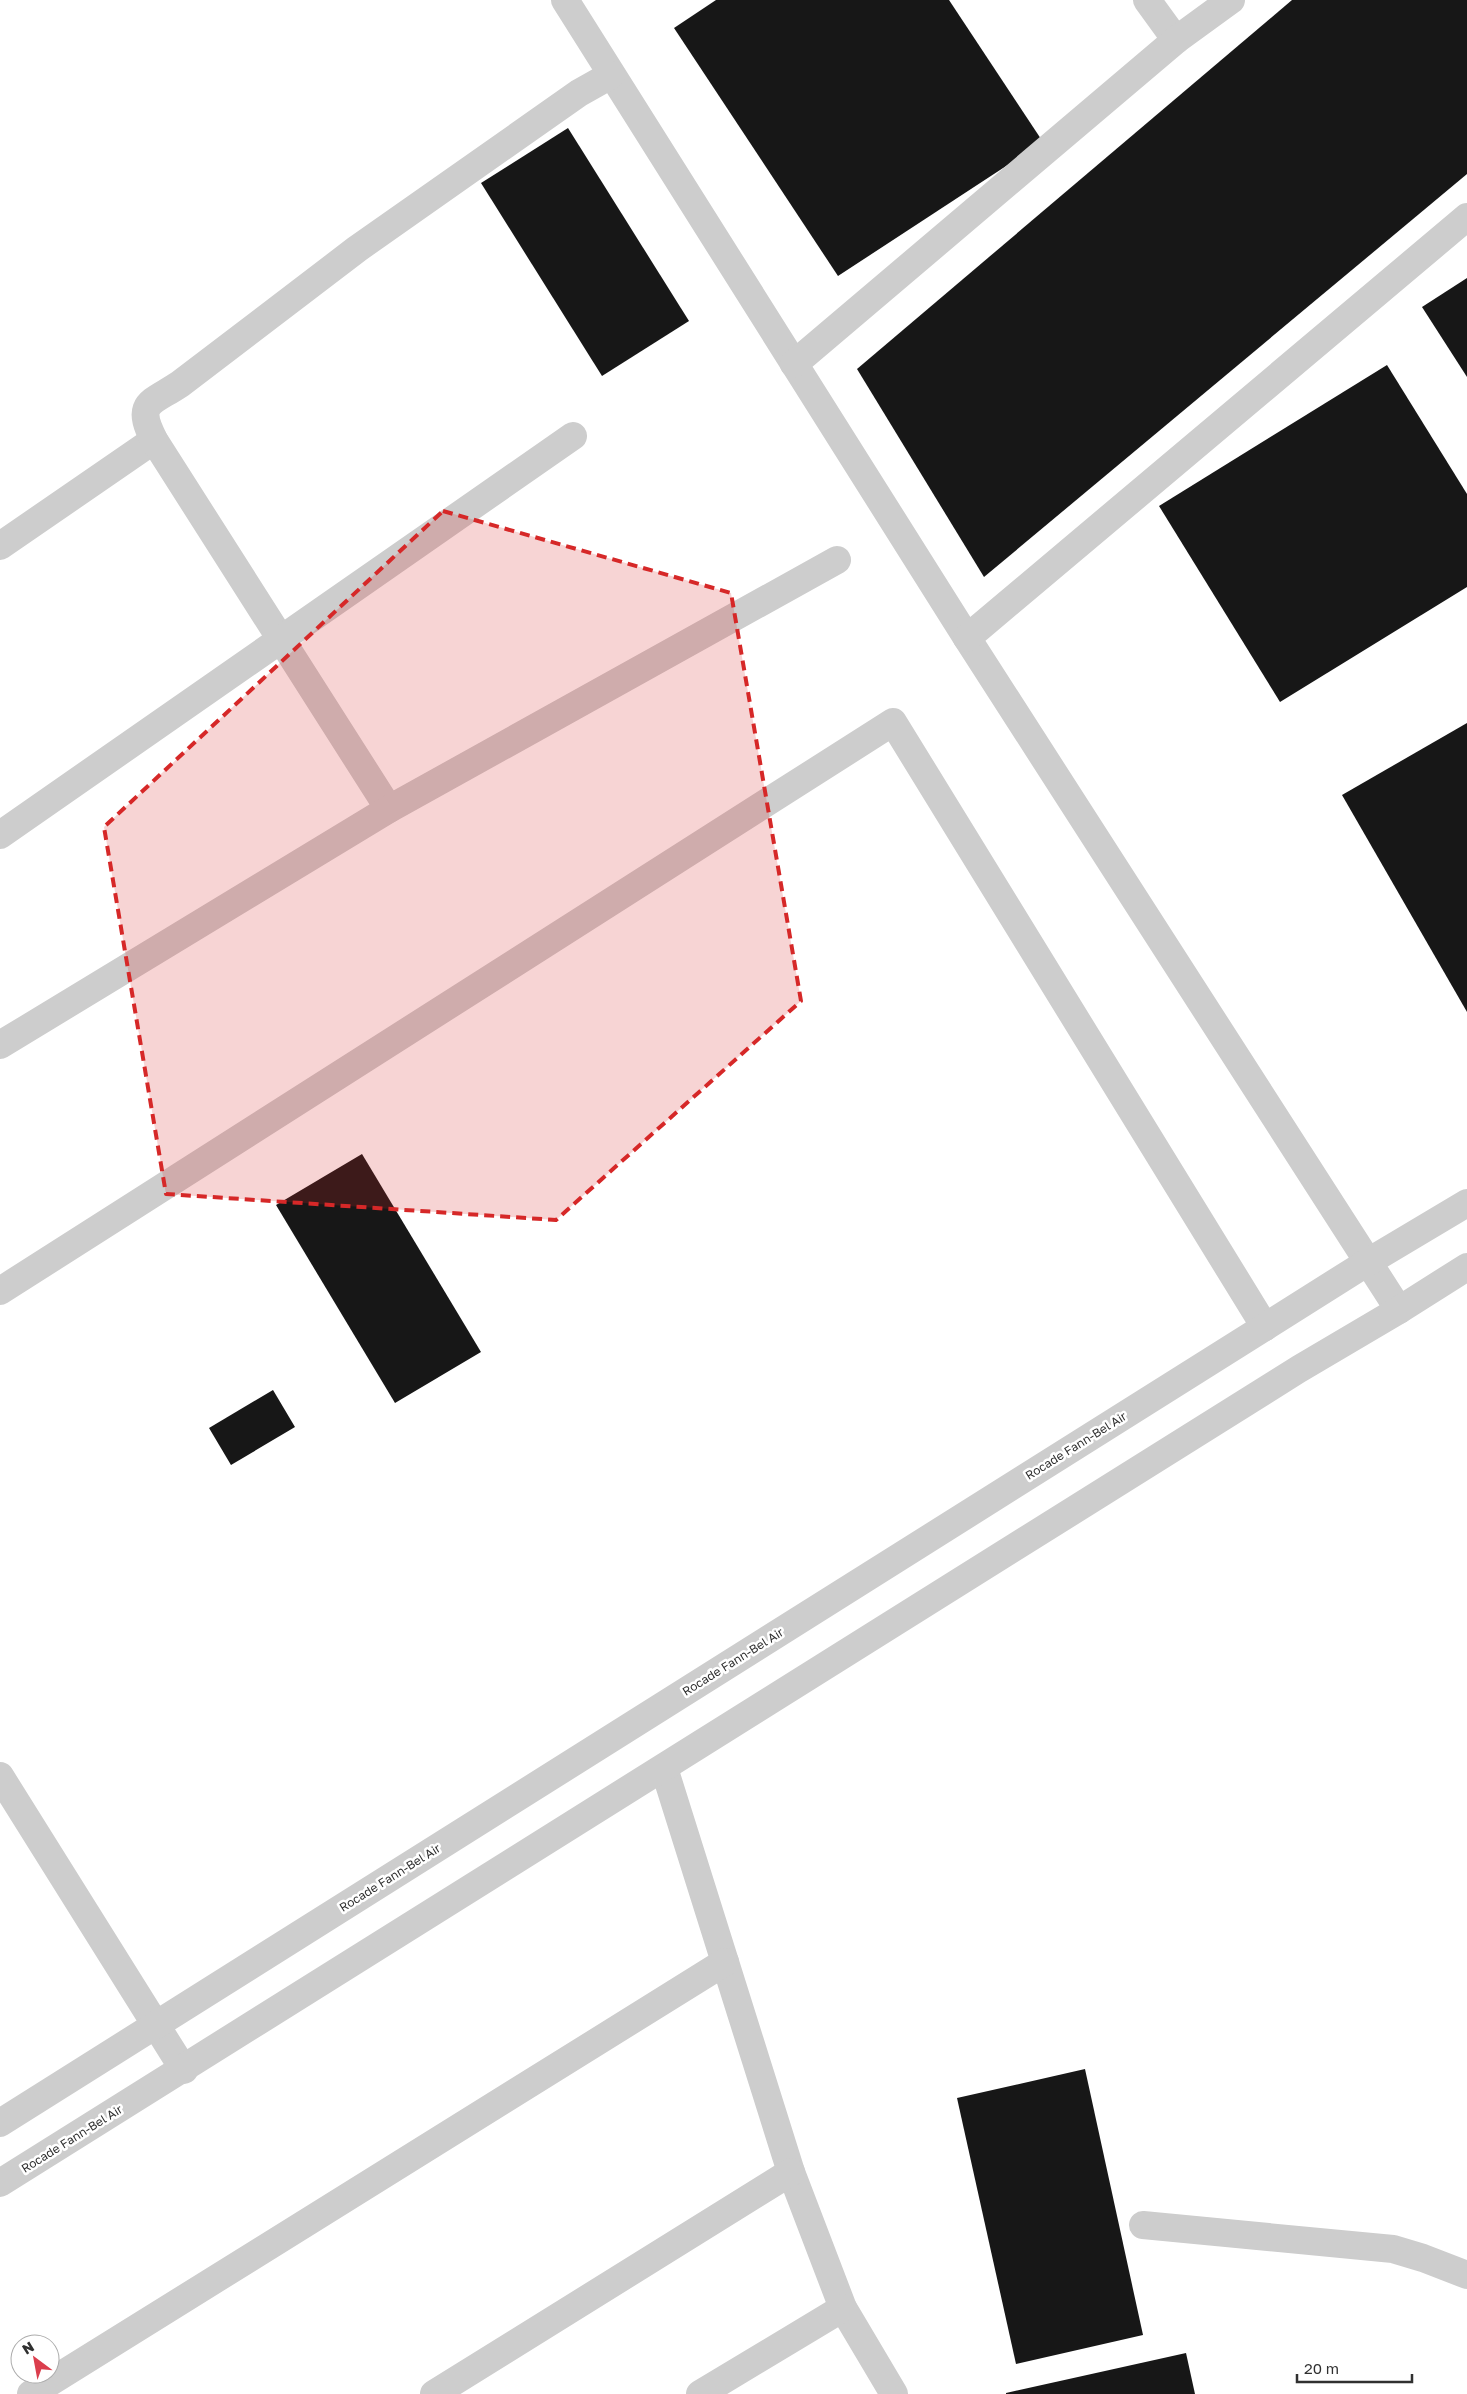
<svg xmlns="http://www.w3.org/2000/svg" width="1467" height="2394" font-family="'Golos Text',sans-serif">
	<rect width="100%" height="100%" fill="#fff"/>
	<!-- building -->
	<g fill="#171717">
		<path d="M716,0H949L1043,142L838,276L674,28Z"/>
		<path d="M1292,0H1467V174L984,577L857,369Z"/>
		<path d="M568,128L689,321L602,376L481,183Z"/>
		<path d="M1467,278V377L1422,307Z"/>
		<path d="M1387,365L1467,494V587L1280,702L1159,506Z"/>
		<path d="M1467,723V1012L1342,795Z"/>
		<path d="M362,1154L481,1352L395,1403L276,1205Z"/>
		<path d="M273,1390L295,1427L231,1465L209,1428Z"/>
		<path d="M1085,2069L1143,2335L1016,2364L957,2098Z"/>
		<path d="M1186,2353L1195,2394H1006V2393Z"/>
	</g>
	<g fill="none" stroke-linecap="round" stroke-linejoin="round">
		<!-- minor -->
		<g stroke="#cdcdcd" stroke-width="28">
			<path d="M565,0L967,638L1399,1310"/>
			<path d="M1147,0L1176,40"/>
			<path d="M794,364L1176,40L1231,0"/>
			<path d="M0,546L154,440"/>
			<path d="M967,638L1467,217"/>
			<path d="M389,809L154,440C135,402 150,404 180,384L357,249L579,93L611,75"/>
			<path d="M0,835L573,436"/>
			<path d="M0,1045L389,809L837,560"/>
			<path d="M0,1291L893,722L1265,1327"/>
			<path d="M664,1768L791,2172L843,2308L894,2394"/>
			<path d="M0,1776L184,2070"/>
			<path d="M0,2123L1368,1262L1467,1203"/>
			<path d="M0,2183L1299,1369L1399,1310L1467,1267"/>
			<path d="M1143,2225L1393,2249L1423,2258L1467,2275"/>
			<path d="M31,2394L725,1962"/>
			<path d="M434,2394L791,2172"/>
			<path d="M700,2394L843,2308"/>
		</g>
	</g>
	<!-- marked area -->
	<path fill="#d62828" fill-opacity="0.2" stroke="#d62828" stroke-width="4" stroke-dasharray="10 6" stroke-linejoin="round" d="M443,511L731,593L801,1001L556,1220L166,1194L104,827Z"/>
	<g text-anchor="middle" stroke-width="5" stroke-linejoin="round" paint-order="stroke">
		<!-- street labels -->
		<g font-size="12" fill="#303030" stroke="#fff">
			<text transform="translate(1076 1446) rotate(-32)" y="4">Rocade Fann-Bel Air</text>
			<text transform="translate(733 1662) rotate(-32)" y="4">Rocade Fann-Bel Air</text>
			<text transform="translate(390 1878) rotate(-32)" y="4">Rocade Fann-Bel Air</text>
			<text transform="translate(72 2139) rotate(-32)" y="4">Rocade Fann-Bel Air</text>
		</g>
	</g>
	<!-- north arrow -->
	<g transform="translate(35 2359) rotate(328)"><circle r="24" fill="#ffffff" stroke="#acacac"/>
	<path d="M0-4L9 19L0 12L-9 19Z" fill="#db3e4d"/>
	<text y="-8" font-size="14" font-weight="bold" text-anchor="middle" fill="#303030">N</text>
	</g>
	<!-- scale -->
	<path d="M1297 2374v8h115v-8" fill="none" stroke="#303030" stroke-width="2.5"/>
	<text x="1304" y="2374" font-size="15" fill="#303030" stroke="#ffffff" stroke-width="4" paint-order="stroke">20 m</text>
</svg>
